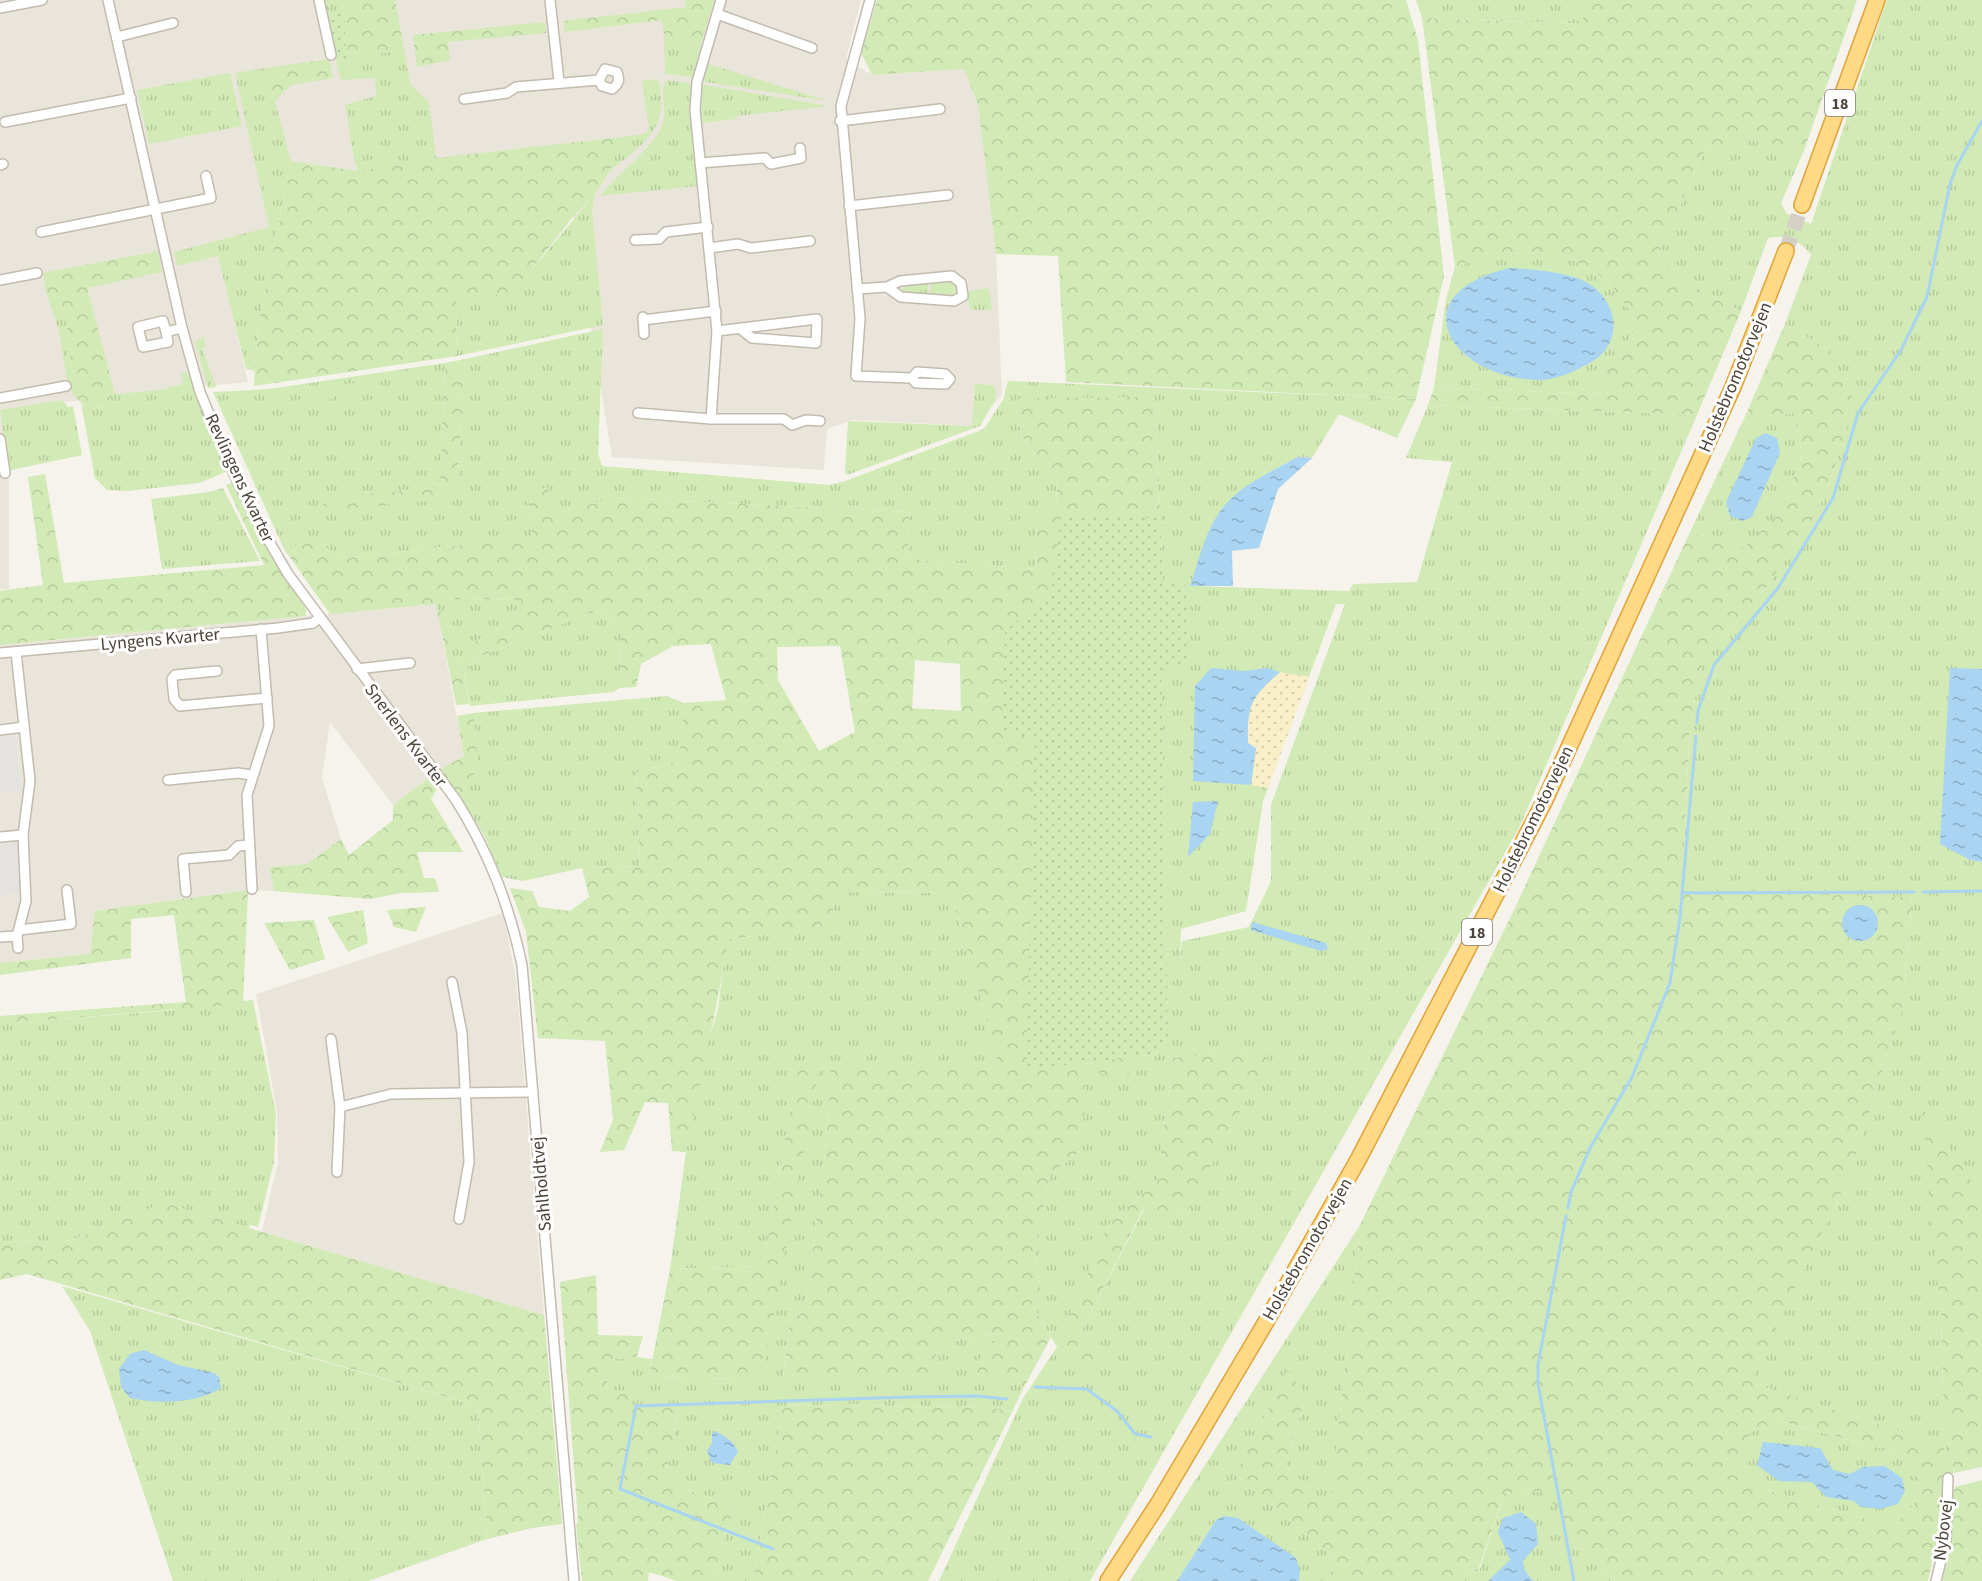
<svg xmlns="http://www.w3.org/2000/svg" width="1982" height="1581" font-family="'Source Sans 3',sans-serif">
	<defs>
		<pattern id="grass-tufts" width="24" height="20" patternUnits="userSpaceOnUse" patternTransform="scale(1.5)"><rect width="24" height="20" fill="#d2eab5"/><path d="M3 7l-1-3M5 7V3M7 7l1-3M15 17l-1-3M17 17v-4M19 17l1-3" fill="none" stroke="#b6ca9c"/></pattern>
		<pattern id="forest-crowns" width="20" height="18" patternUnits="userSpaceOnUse" patternTransform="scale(1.5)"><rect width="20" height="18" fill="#d2eab5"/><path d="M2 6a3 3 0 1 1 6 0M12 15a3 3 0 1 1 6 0" fill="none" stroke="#b6ca9c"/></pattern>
		<pattern id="sand-dots" width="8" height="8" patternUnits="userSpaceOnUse" patternTransform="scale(1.5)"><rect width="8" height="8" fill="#f9efc9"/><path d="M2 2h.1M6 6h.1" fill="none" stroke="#d7cead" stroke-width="1.8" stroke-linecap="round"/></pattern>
		<pattern id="park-dots" width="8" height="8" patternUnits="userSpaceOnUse" patternTransform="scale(1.5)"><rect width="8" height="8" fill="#d2eab5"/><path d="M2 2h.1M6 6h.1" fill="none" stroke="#b6ca9c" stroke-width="1.8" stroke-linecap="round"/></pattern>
		<pattern id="water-ripples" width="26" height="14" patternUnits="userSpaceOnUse" patternTransform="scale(1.5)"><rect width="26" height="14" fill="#a9d4f2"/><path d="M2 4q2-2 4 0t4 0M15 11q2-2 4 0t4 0" fill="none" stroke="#8caec5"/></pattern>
	</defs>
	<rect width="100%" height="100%" fill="#f6f3ec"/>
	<!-- residential -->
	<g fill="#eae5da">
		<path d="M0,0H861L846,59L872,75L964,69L978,105L996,254L1002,395L974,426L853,420L827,429L824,470L612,457L573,217L595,194L610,171L621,137L358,171L291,161L249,127L269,227L219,256L248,382L112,395L3,412L9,477V589H0Z"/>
		<path d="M436,604L464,756L439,770L393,805L330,722L322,778L341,839L307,864L269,867L274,891L248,890L96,911L90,954L0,963V645Z"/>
		<path d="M503,913L516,979L544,1315L262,1232L278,1162L277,1112L256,994Z"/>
	</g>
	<!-- grass -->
	<g fill="url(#grass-tufts)" fill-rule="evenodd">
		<path d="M325,0H343L344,11L328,15Z"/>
		<path d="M1416,0H1584V24L1422,18Z"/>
		<path d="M1887,0H1982V669H1950L1970,860L1982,862V1190L1979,1192L1941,1315L1943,1395L1954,1473L1943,1475L1944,1446L1749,1382L1848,1179L1902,1010L1912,898L1682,893L1690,720L1704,660L1769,584L1825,496L1855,404L1825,348L1785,324L1811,255C1802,241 1784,234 1768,238L1741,311L1687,283L1658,255L1705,150L1748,139L1803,153L1781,203L1786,213L1811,224Z"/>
		<path d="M664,36L700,47L693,77L665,74Z"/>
		<path d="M404,49L410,84L429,102L436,158L358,171C350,150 350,128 345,105L376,96L375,78L341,80L336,62Z"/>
		<path d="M708,64L829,101L706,82L703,79Z"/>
		<path d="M266,68L291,161L258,327L255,371L246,369L218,256L177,266L174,252L269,227L235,73Z"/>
		<path d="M230,73L242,126L149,144L137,90Z"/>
		<path d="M657,79C661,85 660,91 661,97C665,133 635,150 610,171L622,137L645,134L649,130L642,81Z"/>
		<path d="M666,80L689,83L691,86L690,109L698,186L600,196C617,174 654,147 662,126C668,111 659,93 666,80Z"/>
		<path d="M705,85L829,106L737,116L736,119L701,123L702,87Z"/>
		<path d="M595,194L592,212L603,325L457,356L456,301L514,291Z"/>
		<path d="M1528,252L1564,255L1606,279L1636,319L1625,352L1601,372L1607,394L1434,388L1446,299L1455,267L1500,253Z"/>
		<path d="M951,280L955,284L956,294L953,297L930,296L931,283Z"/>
		<path d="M928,283V296L901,292L905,286Z"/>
		<path d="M989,288L992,310H971L965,292Z"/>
		<path d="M46,292L59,295L67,325L74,396L68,386L59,331Z"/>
		<path d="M603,329L598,453L602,466L829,485L845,481L984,429L1003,400L1008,381L1416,399L1397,438L1339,414L1312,458C1296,456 1288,462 1274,470C1216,502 1211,527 1191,586L1349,591L1353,584L1417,582L1452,462L1406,458L1428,405L1697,415L1519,828L1090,1581H939L1023,1398L1057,1347L1032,1304L1042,1294L1035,1260L1049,1176L1080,1151L1075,1065L1157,1054L1168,1041L1161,668L1190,586L1163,583L1155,398H1019C1017,445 1025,444 1056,475L1057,507L1037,521L1035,569L907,559L910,512L617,498L554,513L547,487L529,498L532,537L337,559L319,539L284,549L213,392L269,389L445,363L441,475L435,488L329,497L457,487L465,359ZM1336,604H1345L1271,805V881L1249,927L1182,941L1180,964L1181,929L1246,911L1263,801ZM1272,1049L1186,1213L1144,1209L1080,1334L1093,1368L1057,1347L1108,1225L1157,1180L1173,1058Z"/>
		<path d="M204,336L205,345L202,348L216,387L208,388L195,342Z"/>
		<path d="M187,372L228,471L199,483L127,491L107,490L95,478L81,403L87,408L107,407L114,390L115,394L160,390L183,384L181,374Z"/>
		<path d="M975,384L993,385L996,389L995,400L980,426L847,475L845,472L848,421L972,426Z"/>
		<path d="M62,400L68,407L73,406L82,455L7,471L0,406L1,410Z"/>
		<path d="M1794,413L1802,455L1782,510L1744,548L1690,532L1743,421Z"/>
		<path d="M223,488L260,561L162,569L151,499L209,492Z"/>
		<path d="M453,599L521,600L512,623L470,644L457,668L453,665L446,615L437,610L436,604Z"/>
		<path d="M604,608L621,631L620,688L613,692L470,706L464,674L478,657Z"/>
		<path d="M667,696L684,703L680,761L636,773L640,866L582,868L523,881L502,877L484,835L460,796L478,768L474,713Z"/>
		<path d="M842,892L951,893L1000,1068H831L824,1164L805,1312L790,1319L783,1377H929L940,1342L1003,1333L969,1372L1024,1387L1012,1412L985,1406L931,1408L847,1404L783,1406L753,1581H715L726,1531L735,1508L665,1481L679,1407L631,1405L608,1390L605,1360L637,1357L652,1359L649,1377L746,1379L798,1066L763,1266L670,1269L686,1152L704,1056L718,1009L727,939L820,929Z"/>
		<path d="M253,1000L276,1114L274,1162L258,1227L250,1225L249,1228L164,1203L68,1241L0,1242V1024L176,1010V1007Z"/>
		<path d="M1360,1225L1330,1509L1285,1465L1306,1397L1288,1370L1235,1475L1336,1559L1327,1581H1299L1300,1571L1216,1520L1177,1581H1130Z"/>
		<path d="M62,1286L478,1406L487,1539L368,1581H173L90,1331Z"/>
		<path d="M1779,1421L1890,1451L1913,1469L1919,1494L1944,1496L1945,1503L1903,1518L1880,1523L1749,1485L1738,1457L1751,1432Z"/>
		<path d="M1546,1491L1587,1554L1612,1581H1459L1461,1570L1479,1571L1504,1494Z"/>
	</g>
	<!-- forest -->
	<g fill="url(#forest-crowns)" fill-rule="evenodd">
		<path d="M343,0H395L404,49L346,60Z"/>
		<path d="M685,0H714L700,47L664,36L662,20L565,32L563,21L686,7Z"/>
		<path d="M877,0H1406L1418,40L1444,276L1416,399L1066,382L1058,256L996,254L978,105L964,69L872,75L861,53Z"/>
		<path d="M1584,0H1857L1803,153L1748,139L1705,150L1658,255L1687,283L1741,311L1697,415L1428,405L1434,388L1607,394L1601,372L1625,352L1636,319L1606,279L1564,255L1528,252L1500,253L1455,267L1422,18L1583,24Z"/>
		<path d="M545,22L546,33L448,42L450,60L417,67L413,35Z"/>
		<path d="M329,59L333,78L291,85L275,101L266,68Z"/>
		<path d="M622,137L610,171L595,194L573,217L514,292L456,301L457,356L254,386L258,327L291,161L358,171L436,158Z"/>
		<path d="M158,251L162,272L87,288L114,390L107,407L87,408L74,396L67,325L59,295L46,292L43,273Z"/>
		<path d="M1785,324L1825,348L1845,379L1855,404L1825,496L1769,584L1704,660L1690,720L1682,892L1912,897L1902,1010L1848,1179L1750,1382L1944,1446V1496L1919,1494L1913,1469L1890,1451L1780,1421L1751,1432L1738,1457L1749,1485L1880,1523L1903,1518L1916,1501L1945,1503L1928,1581H1612L1587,1554L1545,1491L1504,1494L1478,1571L1461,1570L1459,1581H1327L1336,1559L1235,1475L1288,1370L1306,1396L1285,1465L1330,1508L1360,1225L1513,912L1690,532L1744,548L1782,510L1802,455L1794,413L1743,421Z"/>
		<path d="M465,359L457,487L445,499L336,510L323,505L329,497L435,488L441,475L445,363Z"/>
		<path d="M1155,397L1163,583L1190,586L1188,667L1161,669L1168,1041L1157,1054L1138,1055L1126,1078L1100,1074L1092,1062L1076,1066L1087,1088L1080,1151L1049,1176L1035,1260L1042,1294L1032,1304L1051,1337L1024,1387L968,1372L1002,1333L940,1342L929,1377L783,1378L790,1319L805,1312L824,1164L831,1067L1000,1068L951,893L842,892L820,929L728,939C717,1011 700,1080 686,1152L672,1151L668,1103L645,1102L624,1150L600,1152L613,1120L605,1041L538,1038L526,932L510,888L532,891L539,907L570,911L589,897L582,868L640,866L636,773L679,761L684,703L726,700L711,644L673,646L641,664L636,687L620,688L621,631L604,608L478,657L464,674L469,704L456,705L437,610L446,615L453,665L457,668L470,644L512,623L521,600L453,599L436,604L330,614L284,549L319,539L338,559L532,537L529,498L547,486L554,513L617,498L910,512L907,559L1035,569L1037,520L1057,507L1056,475C1025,444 1017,444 1019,398ZM840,646L855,732L819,751L778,680L777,647ZM915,660L960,664L961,711L912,708Z"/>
		<path d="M45,474L64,583L264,565L226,485L232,483L274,561L306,609V616L0,645V591L43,585L28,477Z"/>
		<path d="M474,713L478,768L460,796L439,770L464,756L457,716Z"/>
		<path d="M430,777L437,789L431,799L463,852H417L424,878H435L439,892L401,893L370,899L274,891L269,867L307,864L341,839L349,855L393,820V805Z"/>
		<path d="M248,890L243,1004L0,1024V1016L186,1002L174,915L131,919V958L0,975V963L90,954L95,911Z"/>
		<path d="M426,907L416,932L394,927L387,910Z"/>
		<path d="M363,910L368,943L348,952L327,917Z"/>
		<path d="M314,920L325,959L290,970L264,923Z"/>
		<path d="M1273,1049L1186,1213L1143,1209L1080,1334L1100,1351L1093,1368L1057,1347L1108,1225L1157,1180L1173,1058Z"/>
		<path d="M798,1066L819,1067L764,1367L746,1379L649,1377L670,1269L763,1266Z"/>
		<path d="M1922,1107L1979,1192L1982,1190V1467L1954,1473L1943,1395L1941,1315Z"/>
		<path d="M164,1203L544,1315L562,1524L532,1528L487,1539L478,1406L27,1274L0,1280V1242L68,1241Z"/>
		<path d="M596,1275L598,1335L643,1336L637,1357L605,1360L608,1390L632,1391V1405L679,1406L665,1481L735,1508L726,1531L715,1581H677L649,1572L648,1581H582L576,1526L578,1520L560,1282Z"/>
		<path d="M847,1404L931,1408L985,1406L1012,1412L928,1581H753L783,1406Z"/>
		<path d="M1982,1480V1581H1942L1951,1546V1503L1955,1487Z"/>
	</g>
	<!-- sand -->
	<path fill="url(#sand-dots)" d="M1280,672L1309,677L1268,788L1251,785L1256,749L1248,743C1247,703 1251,697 1280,672Z"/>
	<!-- park -->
	<g fill="url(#park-dots)">
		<path d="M344,11L346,60L336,62L328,15Z"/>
		<path d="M1061,514L1160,518L1163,583L1190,586L1188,667L1161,669L1168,1041L1157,1054L1026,1070L1035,740L1002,729L1005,631L1051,594Z"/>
	</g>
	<!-- garden -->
	<g fill="#d2eab5">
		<path d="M368,382L369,394L345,397L344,384Z"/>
		<path d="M333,387L334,399L310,401L308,389Z"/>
	</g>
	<!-- parking -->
	<g fill="#e5e3e0">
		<path d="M15,736L21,790L0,792V738Z"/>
		<path d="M16,842L20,893L0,895V844Z"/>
	</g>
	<!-- water -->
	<g fill="url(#water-ripples)">
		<path d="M1509,268C1530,269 1556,271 1577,278C1617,292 1629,343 1588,364C1573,372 1553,381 1535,380C1450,376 1399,295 1509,268Z"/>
		<path d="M1766,433L1777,438L1780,453L1752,517L1743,521L1730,516L1726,502L1756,438Z"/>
		<path d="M1298,457L1312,458L1278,489L1259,548L1232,551L1233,586H1190C1199,560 1206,527 1225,505C1243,484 1274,470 1298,457Z"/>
		<path d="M1211,668L1244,671L1267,668L1280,672C1252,697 1247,703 1248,743L1256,748L1251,785L1193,781L1195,686Z"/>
		<path d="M1950,668L1982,669V862L1970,860L1940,844Z"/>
		<path d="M1218,801L1210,834L1188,857L1193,802Z"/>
		<circle cx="1860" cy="923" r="18"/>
		<path d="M1252,922L1326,943L1328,949L1321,951L1251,930Z"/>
		<path d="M144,1350L178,1365L214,1373L219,1377L221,1388C196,1404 158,1404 130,1398L121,1387L119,1369L130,1354Z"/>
		<path d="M716,1431L731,1441L738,1451L730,1465L712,1463L707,1451L712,1443V1434Z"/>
		<path d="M1763,1442L1820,1448L1833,1470L1850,1474L1863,1467L1885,1466L1902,1478L1905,1491L1898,1504L1881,1509L1861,1507L1854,1501L1826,1497L1812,1482L1779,1481L1757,1465Z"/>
		<path d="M1521,1512L1536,1524L1538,1544L1523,1561L1524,1569L1533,1581H1488L1510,1560L1498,1532L1503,1518Z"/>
		<path d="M1224,1516L1238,1518L1296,1558L1300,1571L1299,1581H1177L1216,1520Z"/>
	</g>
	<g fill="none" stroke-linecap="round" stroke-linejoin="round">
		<!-- stream -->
		<g stroke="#a9d4f2" stroke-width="3">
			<path d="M1697,723L1698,711L1714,665L1778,588L1833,498L1858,413L1901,350L1927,297L1950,184L1957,165L1982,121"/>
			<path d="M1923,892L1982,891"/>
			<path d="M1682,893L1914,892"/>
			<path d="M1568,1208L1571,1192L1590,1148L1632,1077L1670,983L1680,917L1696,736"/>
			<path d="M1566,1216L1538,1365V1384L1574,1581"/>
			<path d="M1035,1387L1087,1389L1118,1412L1135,1434L1151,1437"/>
			<path d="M773,1549L620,1489L636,1406L909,1397L977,1396L1007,1399"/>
		</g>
		<!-- trunk-tunnel -->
		<path stroke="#d4d0c8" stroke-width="15" stroke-dasharray="15 8" stroke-linecap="butt" d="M1786,251L1802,205"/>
		<!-- minor casing -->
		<g stroke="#c2bbae" stroke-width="12">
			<g id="minor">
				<path d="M108,0L182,328L200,392L234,474L259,524L288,574L456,800C489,853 509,904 522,965L574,1581"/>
				<path d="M319,0L331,55"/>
				<path d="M550,0L559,81"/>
				<path d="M721,0L697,82L695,110L717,331L711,419H784L792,425L806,420L820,421"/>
				<path d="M870,0L841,106L860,318L856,376L912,378L916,383L946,384L950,379L945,374L917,372L912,378"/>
				<path d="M0,8L42,0"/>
				<path d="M717,14L812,48"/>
				<path d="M117,37L173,23"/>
				<path d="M464,99L507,93L516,87L599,80L602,86L612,89C619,84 620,80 617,72L605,69L599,80"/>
				<path d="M840,121L940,109"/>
				<path d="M5,122L131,98"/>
				<path d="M700,163L765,158L771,164L801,158L800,148"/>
				<path d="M0,165L3,164"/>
				<path d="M849,206L948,195"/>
				<path d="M41,232L211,198L206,176"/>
				<path d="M635,240L659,239L666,232L708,227"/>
				<path d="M709,248L738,244L751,248L810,241"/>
				<path d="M0,280L37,273"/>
				<path d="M857,289L887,287L900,281L952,276L961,283L963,296L954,301L901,297L887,287"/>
				<path d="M643,317L644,334"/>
				<path d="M643,320L716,311"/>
				<path d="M717,331L817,319L816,343L752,338L742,330"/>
				<path d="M166,332L163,321L138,327L143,347L168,342L166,332L182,328"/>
				<path d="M0,398L66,386"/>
				<path d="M638,413L711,419"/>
				<path d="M0,439L5,473"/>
				<path d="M16,652L30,781L23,835L26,901L17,936L18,948"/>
				<path d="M0,653L278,628L313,623L319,618"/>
				<path d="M357,669L410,663"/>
				<path d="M217,671L175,675L172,679L174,699L180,706L267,698"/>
				<path d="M0,730L24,727"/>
				<path d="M168,780L238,773L251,775"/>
				<path d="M0,837L23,835"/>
				<path d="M252,889L247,795L269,726L261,629"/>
				<path d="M186,892L183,859L229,855L238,846L249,845"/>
				<path d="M19,930L71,924L67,890"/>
				<path d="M0,937L17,936"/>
				<path d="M452,982L462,1033L469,1162L459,1219"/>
				<path d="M331,1039L340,1107L337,1172"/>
				<path d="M340,1107L391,1094L533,1092"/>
				<path d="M1936,1581L1946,1539L1948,1478"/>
			</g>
		</g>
		<!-- trunk casing -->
		<g stroke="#e0a43c" stroke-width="18">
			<g id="trunk">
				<path d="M1802,205L1877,0"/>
				<path d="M1108,1581L1158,1504L1263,1327L1358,1160L1545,800L1733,387L1786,251"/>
			</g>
		</g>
		<!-- minor -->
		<use href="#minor" stroke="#fff" stroke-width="9"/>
		<!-- trunk -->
		<use href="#trunk" stroke="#ffd985" stroke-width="15"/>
	</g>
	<g text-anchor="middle" stroke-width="6" stroke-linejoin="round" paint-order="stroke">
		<!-- shield labels -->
		<g fill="#fff" stroke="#817c74" stroke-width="1.5">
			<rect x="1825" y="90" width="30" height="26" rx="4.5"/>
			<rect x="1462" y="919" width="30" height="26" rx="4.5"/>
		</g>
		<g font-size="16" font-weight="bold" fill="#4b4439">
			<text x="1840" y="109">18</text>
			<text x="1477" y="938">18</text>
		</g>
		<!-- street labels -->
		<g font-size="18" fill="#4b4439" stroke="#fff">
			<text transform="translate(1735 377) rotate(-67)" y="6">Holstebromotorvejen</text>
			<text transform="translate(240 478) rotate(65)" y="6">Revlingens Kvarter</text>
			<text transform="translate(160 639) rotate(-5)" y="6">Lyngens Kvarter</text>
			<text transform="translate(406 735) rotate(53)" y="6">Snerlens Kvarter</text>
			<text transform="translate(1533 819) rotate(-64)" y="6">Holstebromotorvejen</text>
			<text transform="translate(541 1184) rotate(-95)" y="6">Sahlholdtvej</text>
			<text transform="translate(1307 1249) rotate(-60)" y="6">Holstebromotorvejen</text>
			<text transform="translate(1943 1530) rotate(-83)" y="6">Nybovej</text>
		</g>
	</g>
</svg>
